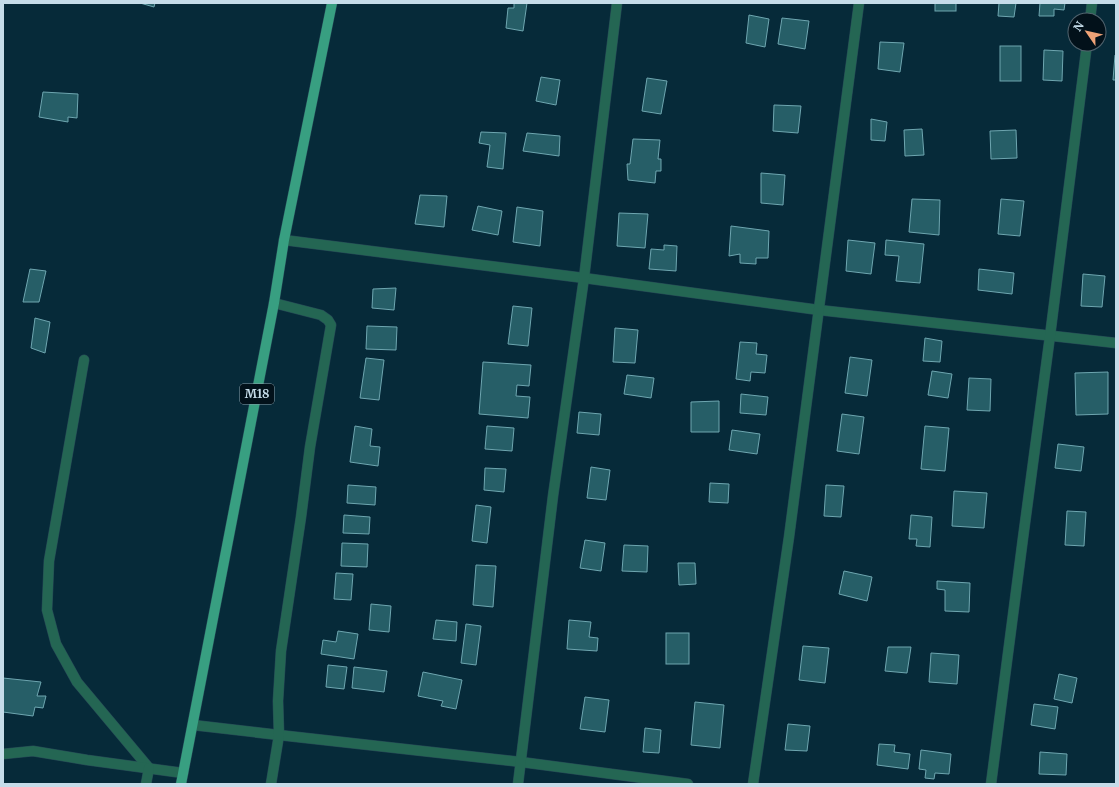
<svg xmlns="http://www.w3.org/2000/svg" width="1119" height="787" font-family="Merriweather,serif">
	<rect width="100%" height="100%" fill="#062a39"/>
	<!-- building -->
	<g fill="#265e67" stroke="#6ea6b0">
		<path d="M140,3H155L154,7Z"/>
		<path d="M514,3H527L523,31L506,28L508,8H514Z"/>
		<rect x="935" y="3" width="21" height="8"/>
		<path d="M999,3H1016L1014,17L998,16Z"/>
		<path d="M1040,3H1065L1064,10L1054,9V16H1039Z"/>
		<path d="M749,15L769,19L765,47L746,43Z"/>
		<path d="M782,18L809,21L805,49L778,44Z"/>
		<path d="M880,42L904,43L900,72L878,69Z"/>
		<rect x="1000" y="46" width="21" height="35"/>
		<path d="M1044,50L1063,51L1062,81L1043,80Z"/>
		<path d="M1115,55H1116V80H1113Z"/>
		<path d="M541,77L560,80L556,105L536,101Z"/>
		<path d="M647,78L667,81L661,114L642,111Z"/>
		<path d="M43,92L78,94L77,118L68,117V122L39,117Z"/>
		<path d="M774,105L801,106L798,133L773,131Z"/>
		<path d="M871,119L887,122L885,141L871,140Z"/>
		<path d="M922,129L924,155L905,156L904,130Z"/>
		<path d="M1016,130L1017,158L991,159L990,131Z"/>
		<path d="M481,132L506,133L503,169L487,167L490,145L479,143Z"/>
		<path d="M527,133L560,136L559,156L523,151Z"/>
		<path d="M633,139L660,140L658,159H661V171H656L655,183L628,180L627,164H630Z"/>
		<path d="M761,173L785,175L783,205L761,203Z"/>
		<path d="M420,195L447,196L444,227L415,224Z"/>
		<path d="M912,199L940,200L939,235L909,232Z"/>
		<path d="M1001,199L1024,201L1020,236L998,234Z"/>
		<path d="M478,206L502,211L498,235L472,230Z"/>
		<path d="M517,207L543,211L540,246L513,242Z"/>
		<path d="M619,213L648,214L645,248L617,246Z"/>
		<path d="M731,226L769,231L768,258H756V264L740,263V254L729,256Z"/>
		<path d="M848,240L875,243L871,274L846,271Z"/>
		<path d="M886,240L924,244L920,283L896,281L899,256L885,255Z"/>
		<path d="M664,245L677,246L676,271L649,269L651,249L664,250Z"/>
		<path d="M30,269L46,271L39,302H23Z"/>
		<path d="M979,269L1014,273L1012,294L978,290Z"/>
		<path d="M1083,274L1105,276L1102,307L1081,306Z"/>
		<path d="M396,288L394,310L372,308L373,289Z"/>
		<path d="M513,306L532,308L528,346L508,344Z"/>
		<path d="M35,318L50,322L45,353L31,348Z"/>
		<path d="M367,326L397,327L396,350L366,349Z"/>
		<path d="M615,328L638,330L635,363L613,362Z"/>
		<path d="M925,338L942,341L940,362L923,361Z"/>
		<path d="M740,342L757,343L756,354L767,355L765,373L751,372L750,381L736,379Z"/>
		<path d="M850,357L872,360L867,396L845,393Z"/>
		<path d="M366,358L384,360L379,400L360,398Z"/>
		<path d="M483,362L531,365L529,386L517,385L516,396L530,397L528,418L479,414Z"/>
		<path d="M932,371L952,374L948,398L928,395Z"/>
		<path d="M1108,372V414L1076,415L1075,373Z"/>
		<path d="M627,375L654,378L651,398L624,394Z"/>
		<path d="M969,378L991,379L990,411L967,410Z"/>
		<path d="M741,394L768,397L766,415L740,413Z"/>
		<path d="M719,401V432H691V402Z"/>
		<path d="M579,412L601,414L599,435L577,433Z"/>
		<path d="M842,414L864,417L859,454L837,451Z"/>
		<path d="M355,426L372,429L370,446L380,447L378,466L350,462Z"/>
		<path d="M487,426L514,428L512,451L485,449Z"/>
		<path d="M925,426L949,428L945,471L921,469Z"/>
		<path d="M732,430L760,434L757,454L729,450Z"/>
		<path d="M1058,444L1084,447L1081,471L1055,468Z"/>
		<path d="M591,467L610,470L606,500L587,498Z"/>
		<path d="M485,468L506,469L504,492L484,490Z"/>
		<path d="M710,483L729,484L728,503L709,502Z"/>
		<path d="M348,485L376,487L375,505L347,503Z"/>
		<path d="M826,485L844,486L841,517L824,516Z"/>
		<path d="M954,491L987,493L984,528L952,526Z"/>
		<path d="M476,505L491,507L487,543L472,541Z"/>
		<path d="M1067,511L1086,512L1084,546L1065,545Z"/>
		<path d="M344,515L370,517L369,534L343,533Z"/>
		<path d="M911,515L932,517L930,547L916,546L917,539H909Z"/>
		<path d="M585,540L605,543L601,571L580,568Z"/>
		<path d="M342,543L368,544L367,567L341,566Z"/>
		<path d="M624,545L648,546L647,572L622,571Z"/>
		<path d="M678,563H695L696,584L679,585Z"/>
		<path d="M476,565L496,566L493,607L473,605Z"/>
		<path d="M844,571L872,577L867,601L839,594Z"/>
		<path d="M336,573L353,574L351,600L334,599Z"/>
		<path d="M937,581L970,583L969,612L945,611V590L937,589Z"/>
		<path d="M371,604L391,606L389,632L369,630Z"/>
		<path d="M436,620L457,622L456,641L433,639Z"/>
		<path d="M569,620L591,622L589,637L598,638L597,651L567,649Z"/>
		<path d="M466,624L481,626L476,665L461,663Z"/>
		<path d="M338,631L358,634L354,659L321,654L323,640L336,642Z"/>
		<rect x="666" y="633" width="23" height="31"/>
		<path d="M803,646L829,648L825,683L799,680Z"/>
		<path d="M888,647H911L907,673L885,671Z"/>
		<path d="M931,653L959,655L957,684L929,682Z"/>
		<path d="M328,665L347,667L344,689L326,687Z"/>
		<path d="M354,667L387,671L384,692L352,688Z"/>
		<path d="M423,672L462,680L456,709L441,706L443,701L418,696Z"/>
		<path d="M1059,674L1077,678L1072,703L1054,699Z"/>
		<path d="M3,678L41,682L37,696H46L43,708L35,707L33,716L3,712Z"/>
		<path d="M585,697L609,700L605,732L580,729Z"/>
		<path d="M695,702L724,705L720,748L691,745Z"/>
		<path d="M1034,704L1058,707L1055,729L1031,725Z"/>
		<path d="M788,724L810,726L807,751L785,750Z"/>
		<path d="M645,728L661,730L659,753L643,752Z"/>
		<path d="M879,744L895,745L894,752L910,754L908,769L877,765Z"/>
		<path d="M921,750L951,754L949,774L935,773L934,779L925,778L926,770L919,769Z"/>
		<path d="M1040,752L1067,754L1066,775L1039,774Z"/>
	</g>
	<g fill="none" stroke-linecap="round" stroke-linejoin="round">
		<!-- minor casing -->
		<g stroke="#254655" stroke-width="11">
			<g id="minor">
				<path d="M1090,20L1092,3"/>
				<path d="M284,240L584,278L819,310L1116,343"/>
				<path d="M84,360L49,561L47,610L56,644L77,682L149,768"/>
				<path d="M193,725L279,735L521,762L688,784"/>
				<path d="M3,754L33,751L87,760L183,773"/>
				<path d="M146,784L149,768"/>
				<path d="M271,784L279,735L278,701L281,651L301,517L310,447L331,325L328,320L321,315L274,303"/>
				<path d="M518,784L553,496L584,278L617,3"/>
				<path d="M753,784L789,537L859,3"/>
				<path d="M991,784L1023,538L1050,336L1087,44"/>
			</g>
		</g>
		<!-- major casing -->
		<g stroke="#254655" stroke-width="11">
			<path id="major" d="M181,784L274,303L284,240L332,3"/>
		</g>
		<!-- minor -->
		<use href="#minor" stroke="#246653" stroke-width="10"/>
		<!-- major -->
		<use href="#major" stroke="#389f81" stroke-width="10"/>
	</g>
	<g text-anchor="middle" stroke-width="4" stroke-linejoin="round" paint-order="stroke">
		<!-- shield labels -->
		<rect fill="#02111a" stroke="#8a9fab" stroke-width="1" x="240" y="384" width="34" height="20" rx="3"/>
		<g font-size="12" font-weight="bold" fill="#c5dce9">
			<text x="257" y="398">M18</text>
		</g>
	</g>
	<!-- border -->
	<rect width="1119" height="787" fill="none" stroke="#c5dce9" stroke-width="8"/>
	<!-- north arrow -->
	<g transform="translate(1087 32) rotate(304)"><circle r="19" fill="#02111a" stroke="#50626d"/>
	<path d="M0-3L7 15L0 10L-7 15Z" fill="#efa377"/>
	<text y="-6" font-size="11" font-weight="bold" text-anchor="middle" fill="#c5dce9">N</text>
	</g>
</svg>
